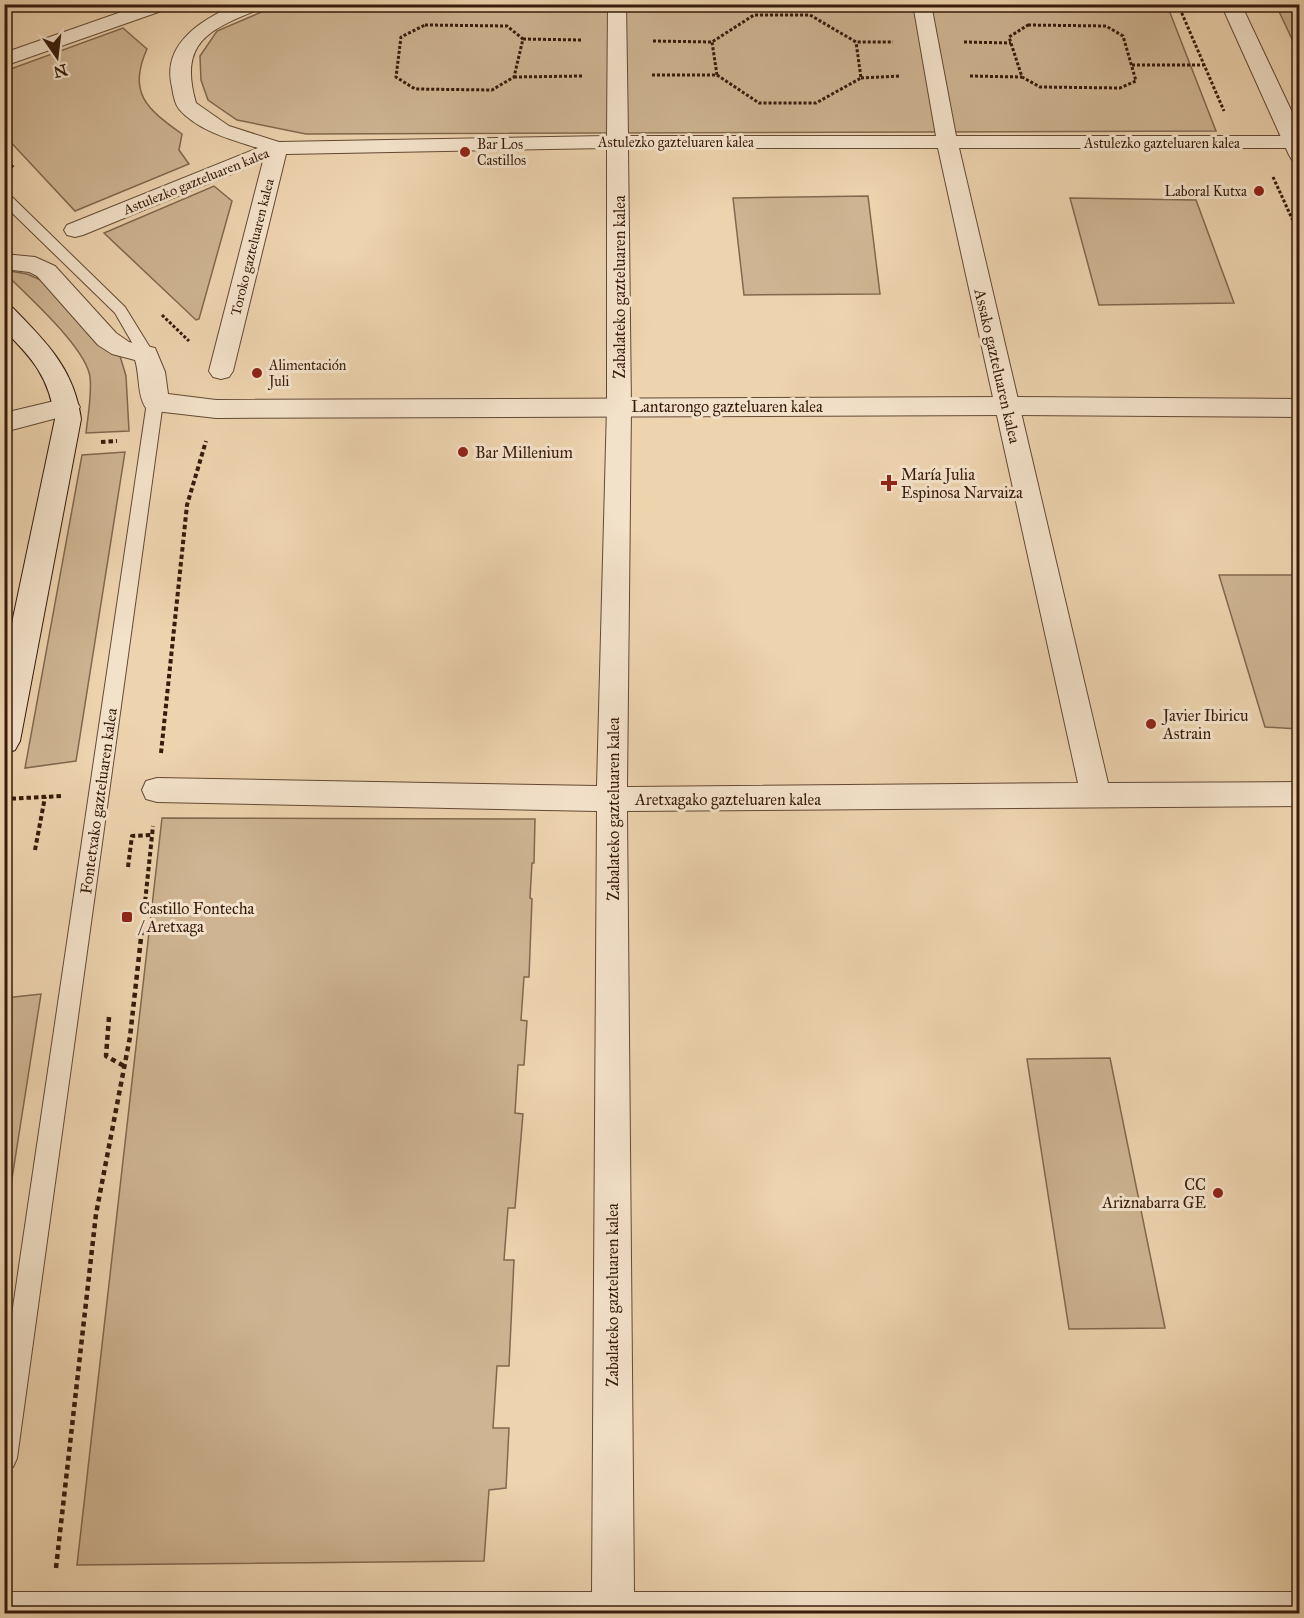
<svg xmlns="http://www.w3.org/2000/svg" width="1304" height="1618" font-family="'IM FELL Great Primer',serif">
	<rect width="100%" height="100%" fill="#edd3ae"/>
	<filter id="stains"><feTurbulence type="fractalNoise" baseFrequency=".00333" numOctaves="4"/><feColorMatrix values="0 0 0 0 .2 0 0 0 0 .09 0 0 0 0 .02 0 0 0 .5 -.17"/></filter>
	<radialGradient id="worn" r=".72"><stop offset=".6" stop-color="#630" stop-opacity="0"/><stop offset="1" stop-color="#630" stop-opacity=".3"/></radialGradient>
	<!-- green -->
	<g fill="#ceb492" stroke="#82684f" stroke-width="1.5">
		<path d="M278,5H1167L1216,131L306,134L237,120L208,100L201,80L200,56L217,31Z"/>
		<path d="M1276,5H1299V54Z"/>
		<path d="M123,28L147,49C127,93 147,109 182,134L179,150L189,164L75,211L5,136V71Z"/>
		<path d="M214,186L232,201L199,319L196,320L104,233Z"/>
		<path d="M868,196L880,294L744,295L733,198Z"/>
		<path d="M1070,198L1196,200L1234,303L1099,305Z"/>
		<path d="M4,270L27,274L43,281L109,351L120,356L126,376L129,431L86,433C88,414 92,395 90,377C86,347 27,296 5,273Z"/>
		<path d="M125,452L76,761L25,768L82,455Z"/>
		<path d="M1219,575H1299V729L1265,727Z"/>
		<path d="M162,818L535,819L534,863H532L530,898L532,899L529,977H524L521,1020L527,1021L524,1065H518L515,1113L523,1114L515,1208H508L504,1260H514L509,1366H497L493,1428H509L506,1488L489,1490L484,1561L77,1565Z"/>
		<path d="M41,994L5,1223V998Z"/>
		<path d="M1110,1058L1165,1328L1069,1329L1027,1059Z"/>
	</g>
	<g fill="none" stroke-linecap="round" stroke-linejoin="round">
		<!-- service casing -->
		<g stroke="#644934" stroke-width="2">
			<g id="service">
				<path d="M4,193L9,194L125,307L154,354L151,358H141L115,313L4,205Z"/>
				<path d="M155,397L161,398L163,402L17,1458L13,1467L4,1471V1368L147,402L149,398Z"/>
			</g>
		</g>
		<!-- pedestrian casing -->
		<g stroke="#644934" stroke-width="2">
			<g id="pedestrian">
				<path d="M144,4H172L170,8L4,66V53Z"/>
				<path d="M237,4H264L262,8C210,29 178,41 196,103L229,126L279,142L607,136L608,4H626L628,136H936L913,4H931L956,136H1300V148H959L1108,783L1300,782V806L627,811L634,1592H1300V1614H4V1592H592L597,811L157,802L146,799L142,790L146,781L157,778L597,786L607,407V148L286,154L233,371L229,377L221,379L213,377L209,371L263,161L83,235L75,237L67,235L64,230L67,225L258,148C232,140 198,131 179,109C175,104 173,94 172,87C161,43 203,19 237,4ZM628,148H938L1078,783L627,787L631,407Z"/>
			</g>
		</g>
		<!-- minor casing -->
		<g stroke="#644934" stroke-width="2">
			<g id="minor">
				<path d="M1221,4H1241L1300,129V162L1292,160L1289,155Z"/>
				<path d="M4,254L35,257L55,266L116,333L129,342L155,348L165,372L168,394L216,400L1006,397L1300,399V417L1006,415L216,418L155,411L146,408C137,395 140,375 135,360L112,354L98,345L37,276L29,272L4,269Z"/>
				<path d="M67,398L76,401L80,407L76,413L4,432V413Z"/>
			</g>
		</g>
		<!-- secondary casing -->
		<g stroke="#361b0c" stroke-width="2">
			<path id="secondary" d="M4,306L13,308C47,343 74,369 81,419L20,741L15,750L4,754V661L55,419C49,377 33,359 4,330Z"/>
		</g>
		<!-- path-far2 -->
		<g stroke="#361b0c" stroke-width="3" stroke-dasharray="3 2" stroke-linecap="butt">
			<path d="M1183,4L1180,9L1224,111"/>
			<path d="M425,25L507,26L523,39L514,77L492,90L415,89L396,77L401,37Z"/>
			<path d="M1028,25L1106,26L1123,36L1136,81L1120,88L1040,87L1022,77L1009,37Z"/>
			<path d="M523,39L582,40"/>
			<path d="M653,41L712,42L754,15H810L856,42H893"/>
			<path d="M964,42L1011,43"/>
			<path d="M1132,65H1204"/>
			<path d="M652,75H717L712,42"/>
			<path d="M717,75L759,103H816L861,78L856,42"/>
			<path d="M970,76L1022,77"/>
			<path d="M514,77L582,76"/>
			<path d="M861,78L899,76"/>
			<path d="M4,158L14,168"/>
			<path d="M1273,177L1300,236"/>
			<path d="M162,315L189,341"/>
		</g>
		<!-- path-far1 -->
		<g stroke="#361b0c" stroke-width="4" stroke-dasharray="4.5 3" stroke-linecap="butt">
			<path d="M101,442L117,441"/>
			<path d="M4,478L9,455"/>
			<path d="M161,753L187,505L206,441"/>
			<path d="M4,799L63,796"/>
			<path d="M35,850L45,797"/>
			<path d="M128,867L132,836L152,835"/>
			<path d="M142,931L153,826"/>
		</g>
		<!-- path -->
		<g stroke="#361b0c" stroke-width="4.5" stroke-dasharray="5 4" stroke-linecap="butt">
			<path d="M109,1017L106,1056L124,1066"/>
			<path d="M56,1568L96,1214L130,1037L142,929"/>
		</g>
		<!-- service -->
		<use href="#service" fill="#f3e2ca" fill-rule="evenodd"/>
		<!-- pedestrian -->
		<use href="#pedestrian" fill="#f3e2ca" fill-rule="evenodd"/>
		<!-- minor -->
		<use href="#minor" fill="#f3e2ca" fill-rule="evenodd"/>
		<!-- secondary -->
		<use href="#secondary" fill="#f3e2ca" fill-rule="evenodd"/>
	</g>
	<!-- markers -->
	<g fill="#8f2418" stroke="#f3e2ca" stroke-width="2">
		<circle cx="465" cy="152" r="6"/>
		<circle cx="1259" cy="191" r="6"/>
		<circle cx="257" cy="373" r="6"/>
		<circle cx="463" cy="452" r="6"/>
		<path d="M886 474h6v6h6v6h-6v6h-6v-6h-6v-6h6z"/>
		<circle cx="1151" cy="724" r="6"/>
		<rect x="121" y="911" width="12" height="12" rx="3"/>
		<circle cx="1218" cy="1193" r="6"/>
	</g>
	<g text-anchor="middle" stroke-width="6" stroke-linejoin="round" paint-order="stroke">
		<!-- far-street labels -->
		<g font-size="14" fill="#361b0c" stroke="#f3e2ca">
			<text x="676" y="147">Astulezko gazteluaren kalea</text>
			<text x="1162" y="148">Astulezko gazteluaren kalea</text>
			<text transform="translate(196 181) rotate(-22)" y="5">Astulezko gazteluaren kalea</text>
			<text transform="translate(252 247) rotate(-76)" y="5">Toroko gazteluaren kalea</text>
		</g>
		<!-- far-poi labels -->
		<g font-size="14" fill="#361b0c" stroke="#f3e2ca" text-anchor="start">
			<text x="477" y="149">Bar Los<tspan x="477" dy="16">Castillos</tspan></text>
			<text x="1247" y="196" text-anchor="end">Laboral Kutxa</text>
			<text x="269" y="370">Alimentación<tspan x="269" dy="16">Juli</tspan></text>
		</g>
		<!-- street labels -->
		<g font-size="16" fill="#361b0c" stroke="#f3e2ca">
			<text transform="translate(619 287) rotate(-90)" y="6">Zabalateko gazteluaren kalea</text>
			<text transform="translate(998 366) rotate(77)" y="6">Assako gazteluaren kalea</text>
			<text x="727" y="412">Lantarongo gazteluaren kalea</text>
			<text x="728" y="805">Aretxagako gazteluaren kalea</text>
			<text transform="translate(98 801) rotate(-82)" y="6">Fontetxako gazteluaren kalea</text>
			<text transform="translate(613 809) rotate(-90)" y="6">Zabalateko gazteluaren kalea</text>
			<text transform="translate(612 1295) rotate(-90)" y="6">Zabalateko gazteluaren kalea</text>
		</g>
		<!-- poi labels -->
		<g font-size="16" fill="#361b0c" stroke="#f3e2ca" text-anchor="start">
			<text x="475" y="458">Bar Millenium</text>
			<text x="901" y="480">María Julia<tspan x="901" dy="18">Espinosa Narvaiza</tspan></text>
			<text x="1163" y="721">Javier Ibiricu<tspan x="1163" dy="18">Astrain</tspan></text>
			<text x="139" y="914">Castillo Fontecha<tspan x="139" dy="18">/ Aretxaga</tspan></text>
			<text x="1206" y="1190" text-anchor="end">CC<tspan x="1206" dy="18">Ariznabarra GE</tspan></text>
		</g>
	</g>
	<!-- margin -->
	<rect width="1304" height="1618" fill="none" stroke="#edd3ae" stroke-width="24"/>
	<rect x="6" y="6" width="1292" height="1606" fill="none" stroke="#361b0c" stroke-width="3"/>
	<rect x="12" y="12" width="1280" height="1594" fill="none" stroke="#361b0c" stroke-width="1.5"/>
	<!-- north arrow -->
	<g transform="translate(57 57) rotate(166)" stroke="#f3e2ca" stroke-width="4.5" paint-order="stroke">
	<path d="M0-4.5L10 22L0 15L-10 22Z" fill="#361b0c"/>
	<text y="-9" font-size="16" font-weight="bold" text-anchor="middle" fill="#361b0c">N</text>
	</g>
	<rect width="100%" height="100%" filter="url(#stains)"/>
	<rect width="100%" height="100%" fill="url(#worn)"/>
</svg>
